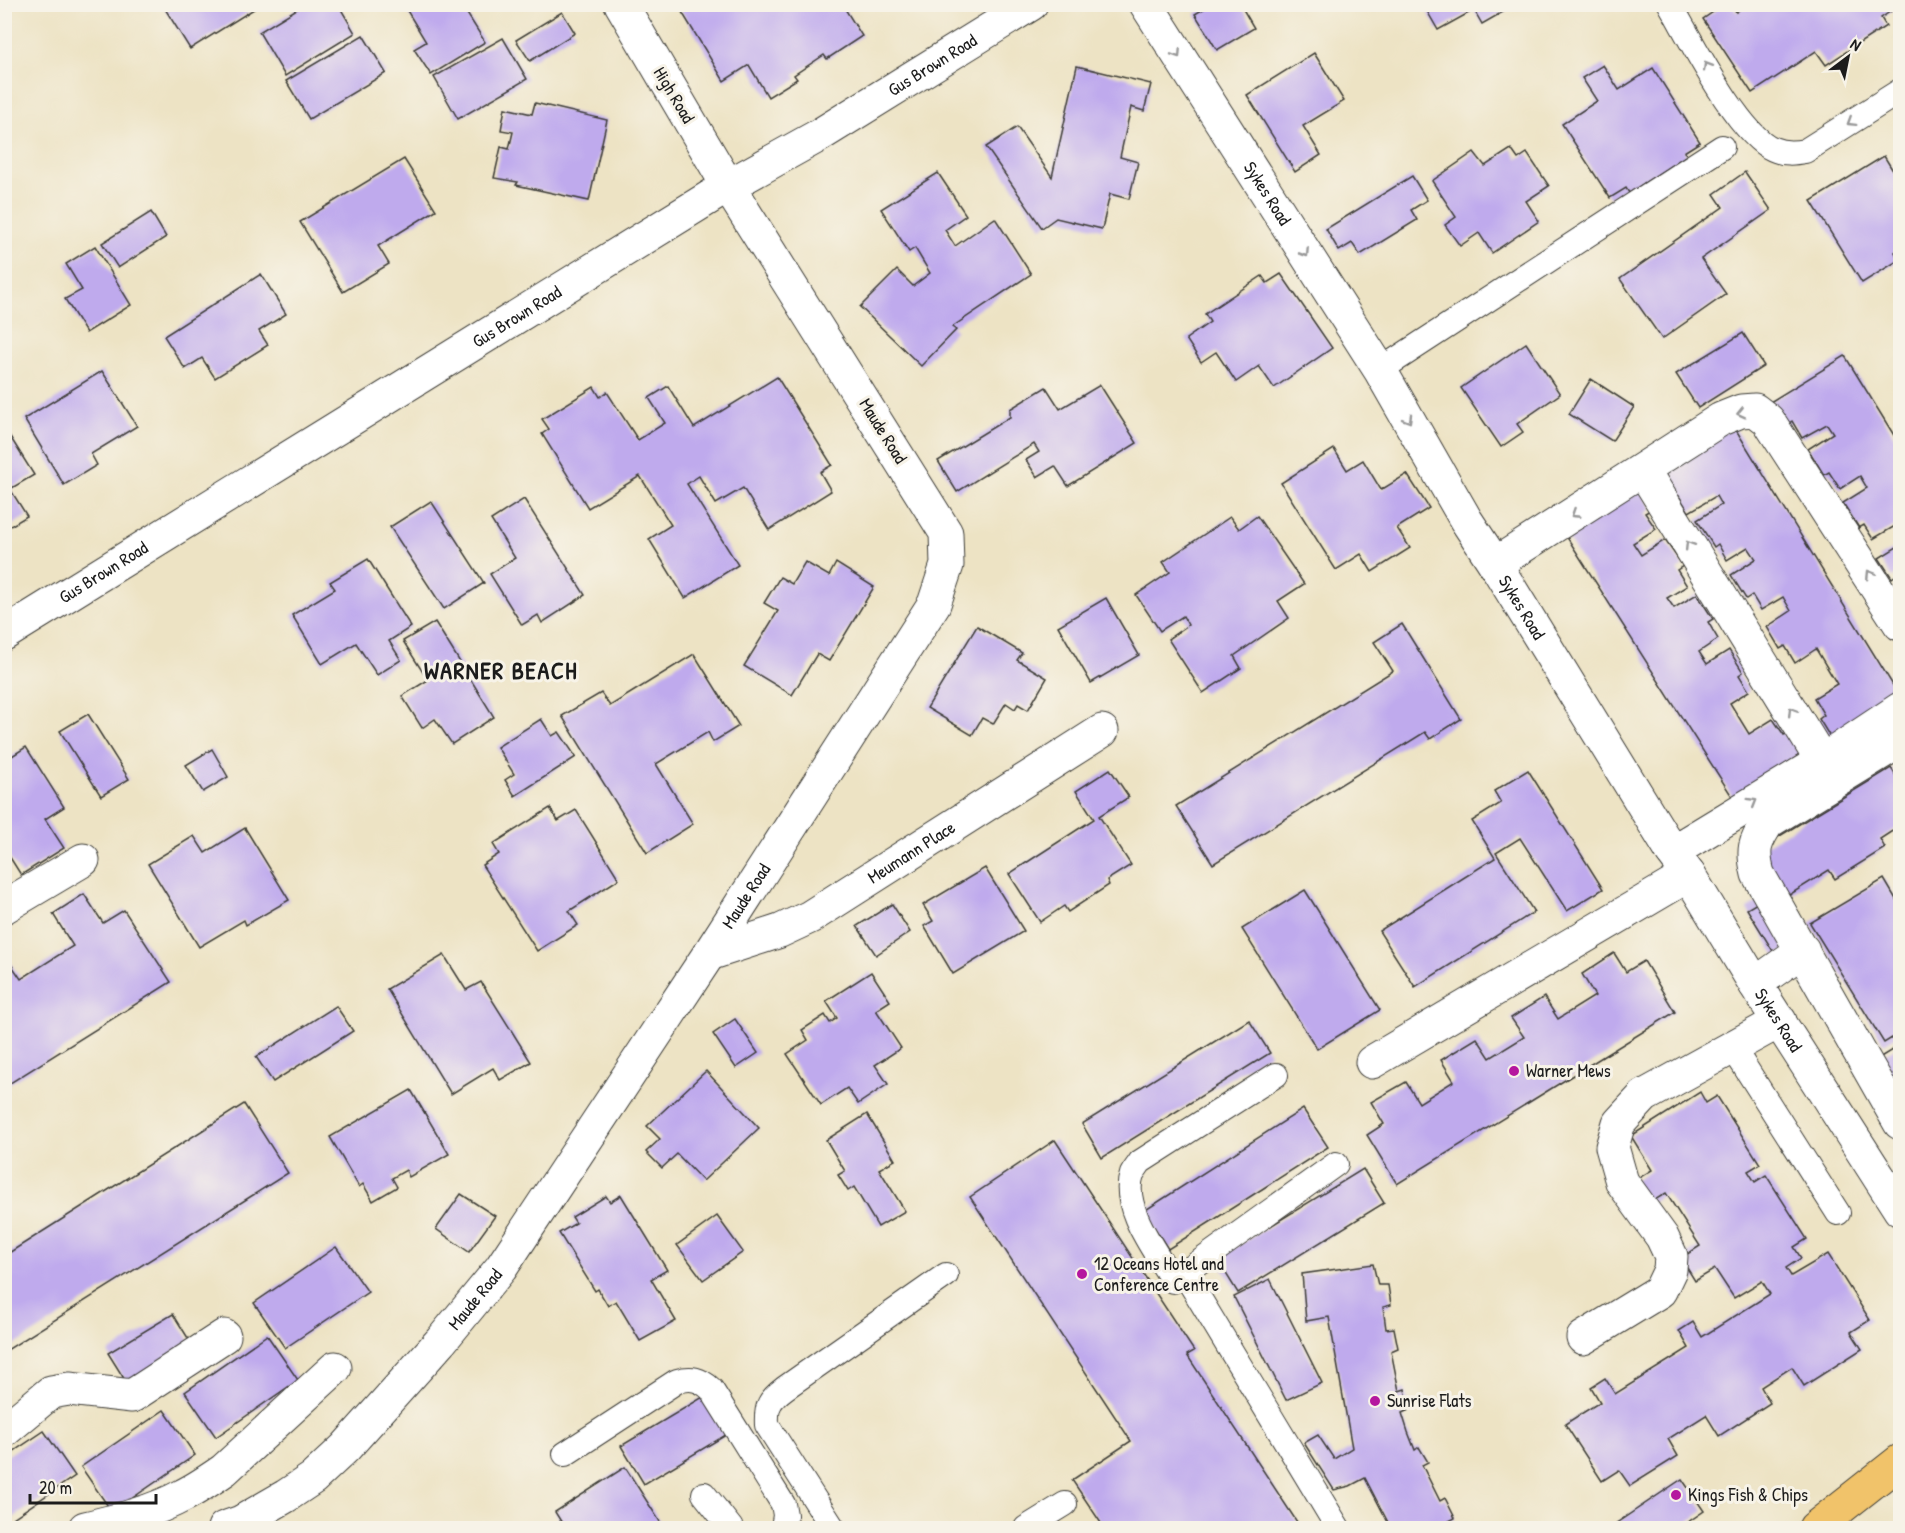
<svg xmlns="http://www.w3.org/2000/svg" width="1905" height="1533" font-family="'Patrick Hand',sans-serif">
	<rect width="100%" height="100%" fill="#f7f3e8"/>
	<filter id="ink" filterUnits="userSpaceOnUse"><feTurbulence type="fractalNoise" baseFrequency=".0167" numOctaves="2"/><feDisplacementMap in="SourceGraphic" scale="12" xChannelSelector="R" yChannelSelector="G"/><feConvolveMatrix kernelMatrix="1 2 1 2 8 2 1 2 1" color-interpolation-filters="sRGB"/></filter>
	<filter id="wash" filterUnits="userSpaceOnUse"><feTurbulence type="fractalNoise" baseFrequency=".008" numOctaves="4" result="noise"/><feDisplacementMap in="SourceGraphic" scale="24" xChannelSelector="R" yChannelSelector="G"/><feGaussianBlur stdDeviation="1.35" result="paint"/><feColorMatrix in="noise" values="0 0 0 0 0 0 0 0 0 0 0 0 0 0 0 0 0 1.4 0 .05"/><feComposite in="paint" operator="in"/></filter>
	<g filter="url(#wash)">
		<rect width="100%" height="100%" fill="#ede3c4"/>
		<g id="blocks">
			<!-- building -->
			<g fill="#bfaaed">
				<path d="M162,4H262L190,49Z"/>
				<path d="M305,4H338L355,33L285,76L259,32Z"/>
				<path d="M403,4H461L485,42L431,75L414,49L426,42Z"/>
				<path d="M677,4H842L862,36L827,59L824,55L794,75L797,79L768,97L749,65L724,81Z"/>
				<path d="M1212,4H1240L1254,28L1217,50L1195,14Z"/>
				<path d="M1423,4H1517L1482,24L1474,10L1438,30Z"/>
				<path d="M1725,4H1732L1736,12L1747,4L1900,5L1881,18L1886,26L1826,65L1816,51L1752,93L1703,19Z"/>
				<path d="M562,12L575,33L530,61L516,40Z"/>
				<path d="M363,35L386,73L309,119L286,81Z"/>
				<path d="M503,38L527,79L458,119L434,77Z"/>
				<path d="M1314,53L1344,101L1303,126L1321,155L1295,172L1247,95Z"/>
				<path d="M1603,65L1619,90L1653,68L1700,142L1684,152L1687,155L1629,193L1626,188L1610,198L1562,124L1597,101L1582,78Z"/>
				<path d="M1077,66L1151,84L1144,111L1131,107L1120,157L1138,162L1129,199L1110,194L1102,229L1056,218L1042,228L986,147L1017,127L1052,177Z"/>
				<path d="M535,103L607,120L589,201L516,185L518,182L494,178L501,147L509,149L513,132L501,130L505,108L532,114Z"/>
				<path d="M1511,149L1518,159L1527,153L1549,186L1526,201L1539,221L1492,253L1479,233L1460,246L1445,225L1456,217L1432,181L1474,152L1485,166Z"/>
				<path d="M1884,156L1900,182V248L1895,252L1899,260L1862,283L1811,201Z"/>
				<path d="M404,159L436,210L378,246L389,264L343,292L300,222Z"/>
				<path d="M1745,172L1771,210L1701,259L1726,294L1662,339L1620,279L1723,207L1714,194Z"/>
				<path d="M938,173L966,215L945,230L955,246L995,218L1031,274L952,327L956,330L921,366L860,307L897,270L913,286L930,273L915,248L909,252L881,209Z"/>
				<path d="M1412,176L1427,200L1411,210L1417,220L1360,255L1352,243L1339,251L1326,229Z"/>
				<path d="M151,212L166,237L118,268L102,243Z"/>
				<path d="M95,246L131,305L86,333L65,299L82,290L66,264Z"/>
				<path d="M261,274L286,314L259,331L268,345L215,378L202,358L185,369L164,336Z"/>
				<path d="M1281,274L1332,348L1274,388L1259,366L1236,382L1216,352L1201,362L1186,339L1210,322L1205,314L1262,276L1267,283Z"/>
				<path d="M1743,333L1764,366L1698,408L1676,374Z"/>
				<path d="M1526,343L1560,394L1517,424L1523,432L1501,447L1461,388Z"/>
				<path d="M1845,356L1900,445V534L1895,526L1873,539L1864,525L1859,528L1843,503L1867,488L1860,476L1840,489L1829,472L1824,475L1808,449L1833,433L1827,424L1802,438L1792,421L1785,426L1770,402Z"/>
				<path d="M102,371L137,426L91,454L97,465L64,485L24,419Z"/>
				<path d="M777,377L832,465L820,472L831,491L769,530L743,488L716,504L699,476L687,484L738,565L685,598L649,539L671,525L640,476L588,508L542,434L549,429L542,419L594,387L600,397L607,392L638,440L665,423L649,398L668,386L694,428Z"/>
				<path d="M1591,379L1634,407L1612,441L1569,414Z"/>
				<path d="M1100,385L1137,443L1068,486L1055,466L1037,477L1026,460L1039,452L1034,444L957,492L938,461L1010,417V409L1046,387L1060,409Z"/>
				<path d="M1733,425L1899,695L1830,737L1819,719L1824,715L1814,698L1837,684L1816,649L1795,663L1785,646L1780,649L1767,627L1791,611L1783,597L1761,610L1752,595L1746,599L1731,575L1756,559L1748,547L1727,560L1718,544L1714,547L1697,520L1721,505L1716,496L1689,512L1679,496L1673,499L1656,472Z"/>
				<path d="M4,427L34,475L10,489L27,516L4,530Z"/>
				<path d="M1334,449L1347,470L1363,460L1381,490L1407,474L1429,508L1397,528L1410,548L1372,572L1361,554L1336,570L1281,483Z"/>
				<path d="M1637,485L1652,509L1645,513L1656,529L1633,543L1641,555L1665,540L1683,566L1677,570L1687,586L1667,598L1674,608L1697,594L1713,619L1708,622L1718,639L1699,652L1707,664L1729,650L1743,672L1739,675L1749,691L1730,703L1749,734L1773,719L1784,735L1790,732L1803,753L1733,798L1563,531Z"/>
				<path d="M524,499L585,595L542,623L538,615L522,625L490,574L515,558L491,520Z"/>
				<path d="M431,501L484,583L444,609L390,527Z"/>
				<path d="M1257,516L1304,584L1278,601L1289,618L1234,656L1241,668L1203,693L1168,639L1188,625L1183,616L1160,631L1136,595L1170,572L1163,562L1230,517L1239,529Z"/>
				<path d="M1900,545V582L1896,575L1892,578L1879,558Z"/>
				<path d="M368,559L411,627L389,641L401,660L377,675L356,643L322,664L292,615L335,589L330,582Z"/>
				<path d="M805,562L829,576L836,563L874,587L829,661L817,654L792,695L744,666L778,611L764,603L780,577L792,584Z"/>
				<path d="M1106,598L1139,655L1091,683L1058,626Z"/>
				<path d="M435,622L494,717L452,744L435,719L422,728L402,696L428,680L403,641Z"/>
				<path d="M1402,624L1461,719L1430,739L1425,732L1213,864L1176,806L1393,671L1374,642Z"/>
				<path d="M977,626L1022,653L1017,660L1047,678L1028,710L1018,704L1015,709L1006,703L993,724L982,718L972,735L927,708Z"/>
				<path d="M694,654L739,726L713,742L708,732L656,764L693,824L647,853L562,716L601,693L610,706Z"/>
				<path d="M88,714L129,779L101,796L60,731Z"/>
				<path d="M541,719L552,736L559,732L576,757L515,796L505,780L514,774L497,747Z"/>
				<path d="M26,747L64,807L45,819L64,848L21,875L4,848V761Z"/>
				<path d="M212,749L228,777L203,792L186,765Z"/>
				<path d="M1891,768L1900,782V826L1880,839L1885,848L1835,879L1829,870L1786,897L1757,850Z"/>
				<path d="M1110,769L1129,797L1099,816L1131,865L1107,880L1109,885L1068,912L1064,906L1040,922L1009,874L1094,819L1076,791Z"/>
				<path d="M1528,770L1603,889L1567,911L1520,838L1496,853L1534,912L1415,987L1379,931L1495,858L1472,821L1501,803L1494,791Z"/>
				<path d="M550,808L558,821L576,810L619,879L569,911L578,925L537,951L482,865L499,854L493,844Z"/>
				<path d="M245,828L289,900L246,925L244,920L199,947L148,864L194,836L205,853Z"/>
				<path d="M985,868L1024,931L953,974L924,926L933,921L923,905Z"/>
				<path d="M1884,879L1900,906V1033L1884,1043L1810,923Z"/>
				<path d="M1305,890L1380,1010L1317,1049L1242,929Z"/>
				<path d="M84,894L103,923L124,910L171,982L4,1087V954L21,979L73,946L53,914Z"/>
				<path d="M1762,900L1786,950L1776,956L1747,909Z"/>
				<path d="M892,904L910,932L876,955L857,926Z"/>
				<path d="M1614,953L1626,972L1644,961L1675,1012L1397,1184L1367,1135L1384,1124L1371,1102L1406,1082L1419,1103L1454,1081L1441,1060L1477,1038L1490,1058L1524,1037L1511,1018L1544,997L1558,1019L1595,996L1582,974Z"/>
				<path d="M444,955L466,990L481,982L531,1062L500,1080L493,1068L451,1094L387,989Z"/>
				<path d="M871,972L890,1001L876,1010L901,1048L875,1065L888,1084L858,1104L847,1088L821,1105L787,1054L808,1040L802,1030L825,1015L830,1023L837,1018L826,1001Z"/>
				<path d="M336,1006L353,1031L273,1082L256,1057Z"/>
				<path d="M735,1019L758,1053L736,1068L713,1034Z"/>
				<path d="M1249,1020L1270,1053L1102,1158L1082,1124Z"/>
				<path d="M1900,1045V1103L1874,1061Z"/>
				<path d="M706,1071L759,1128L703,1181L677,1154L662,1168L646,1152L660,1139L647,1126Z"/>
				<path d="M411,1090L449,1154L409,1177L406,1170L392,1178L397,1187L373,1201L363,1184L359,1187L330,1137Z"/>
				<path d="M1700,1092L1706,1103L1717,1096L1760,1164L1748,1171L1755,1182L1766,1175L1807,1239L1794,1247L1801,1258L1786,1268L1791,1276L1828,1254L1870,1320L1851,1332L1862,1349L1804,1386L1792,1367L1761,1387L1770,1403L1719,1436L1706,1415L1668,1439L1678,1456L1630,1486L1619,1470L1602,1481L1565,1424L1600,1402L1591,1387L1605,1378L1615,1394L1689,1348L1679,1331L1693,1322L1702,1337L1770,1294L1762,1281L1734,1298L1715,1269L1695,1281L1681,1258L1700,1246L1666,1193L1647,1205L1632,1182L1652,1170L1631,1136Z"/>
				<path d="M244,1104L288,1173L4,1352V1256Z"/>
				<path d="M1303,1109L1328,1147L1168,1249L1144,1211Z"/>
				<path d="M867,1114L895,1160L879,1169L905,1211L878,1227L854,1187L848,1191L838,1175L845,1171L826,1140Z"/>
				<path d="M1055,1140L1194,1351L1187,1355L1301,1528H1100L1103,1526L1072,1480L1131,1441L970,1197Z"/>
				<path d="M1363,1169L1384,1203L1238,1293L1217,1259Z"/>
				<path d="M461,1194L495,1216L469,1252L436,1229Z"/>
				<path d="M621,1195L667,1270L651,1279L676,1321L640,1341L616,1301L608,1306L598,1289L595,1291L559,1233L576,1223L572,1217L606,1196L610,1202Z"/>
				<path d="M717,1216L743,1252L703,1280L677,1245Z"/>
				<path d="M336,1247L368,1292L285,1348L254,1303Z"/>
				<path d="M1373,1264L1378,1285H1388L1391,1305L1383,1307L1386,1329L1394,1328L1398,1348L1391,1351L1399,1391L1405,1389L1409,1410L1402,1413L1408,1432L1415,1450L1419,1447L1428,1462L1422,1465L1440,1501L1445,1498L1455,1518L1449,1521L1453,1528H1391L1365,1478L1350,1486L1334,1490L1304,1443L1318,1435L1334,1459L1352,1448L1329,1317L1306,1321L1302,1274Z"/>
				<path d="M1270,1279L1322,1383L1286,1400L1234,1297Z"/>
				<path d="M173,1314L193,1346L128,1385L108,1353Z"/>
				<path d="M267,1335L298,1380L216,1437L185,1392Z"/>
				<path d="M703,1397L726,1435L644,1484L621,1446Z"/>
				<path d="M164,1410L195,1455L112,1512L81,1467Z"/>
				<path d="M44,1431L75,1476L4,1524V1458Z"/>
				<path d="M625,1467L664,1528H565L555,1512Z"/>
				<path d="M1682,1479L1704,1511L1679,1528H1609Z"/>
			</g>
		</g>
	</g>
	<g filter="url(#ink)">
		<use href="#blocks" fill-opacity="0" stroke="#3b3a35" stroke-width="1.5"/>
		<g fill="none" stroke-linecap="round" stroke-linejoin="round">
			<!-- lane casing -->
			<g stroke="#3b3a35" stroke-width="26">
				<g id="lane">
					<path d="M1670,4C1691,40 1738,134 1773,149C1784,154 1794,153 1805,151L1900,91"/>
					<path d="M1380,370L1722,147"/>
					<path d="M1733,1048L1838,1213"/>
					<path d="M1276,1075L1140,1162C1138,1166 1134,1170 1132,1174C1120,1208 1157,1253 1173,1281L1184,1273L1338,1528"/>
					<path d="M1184,1273L1336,1164"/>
					<path d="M565,1454L677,1381C692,1377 700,1379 711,1389L783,1504L785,1515L783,1528"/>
					<path d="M704,1494L731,1528"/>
					<path d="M833,1528L767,1425C766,1406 769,1400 785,1388L946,1275"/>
					<path d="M1026,1528L1065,1504"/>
				</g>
			</g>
			<!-- street casing -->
			<g stroke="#3b3a35" stroke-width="35">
				<g id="street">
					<path id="s1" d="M1146,4L1380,370L1466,520L1495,564L1672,852L1689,875L1755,984L1900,1210"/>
					<path d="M1643,470L1822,761"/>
					<path d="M1495,564L1721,419L1741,411L1755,410L1768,420L1900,624"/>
					<path id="s2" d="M4,634L728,186L818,136L1031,4"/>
					<path d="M1900,741L1768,822C1754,843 1752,850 1758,874L1900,1123"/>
					<path d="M1672,852L1822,761L1900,709"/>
					<path d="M4,907L83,860"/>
					<path id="s3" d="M709,954L780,931L810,917L1102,731"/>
					<path d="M1755,984L1803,950"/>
					<path d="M1372,1062L1689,875"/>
					<path d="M1583,1338L1660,1291L1670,1270L1671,1256L1662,1237L1622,1182L1612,1147L1619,1123L1644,1096L1780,1021"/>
					<path d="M4,1431L51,1392L69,1389L132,1396L224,1336"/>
					<path d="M85,1528C119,1520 153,1512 184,1495C198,1488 211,1479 224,1470L335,1368"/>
					<path id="s4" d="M224,1528L241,1522L286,1496L313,1478L345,1448L441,1341L501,1268L709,954L934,604L947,565L946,533L728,186L621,4"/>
				</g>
			</g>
			<!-- primary casing -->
			<g stroke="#3b3a35" stroke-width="35">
				<path id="primary" d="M1815,1528L1900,1461"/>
			</g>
			<!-- lane -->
			<use href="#lane" stroke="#fff" stroke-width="24"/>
			<!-- street -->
			<use href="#street" stroke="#fff" stroke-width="33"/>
			<!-- primary -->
			<use href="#primary" stroke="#f1c36a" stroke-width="33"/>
		</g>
		<!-- one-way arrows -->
		<defs><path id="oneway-chevron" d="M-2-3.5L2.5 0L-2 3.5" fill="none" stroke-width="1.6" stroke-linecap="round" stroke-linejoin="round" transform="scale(1.5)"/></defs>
		<g stroke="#999">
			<use href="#oneway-chevron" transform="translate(1177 54) rotate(57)"/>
			<use href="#oneway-chevron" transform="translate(1707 66) rotate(-121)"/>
			<use href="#oneway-chevron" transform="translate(1851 122) rotate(148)"/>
			<use href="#oneway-chevron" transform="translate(1305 253) rotate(57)"/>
			<use href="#oneway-chevron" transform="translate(1741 413) rotate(167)"/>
			<use href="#oneway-chevron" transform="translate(1408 419) rotate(60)"/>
			<use href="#oneway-chevron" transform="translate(1575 514) rotate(147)"/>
			<use href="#oneway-chevron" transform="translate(1689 545) rotate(-122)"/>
			<use href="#oneway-chevron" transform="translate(1870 574) rotate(-122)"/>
			<use href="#oneway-chevron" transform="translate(1792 711) rotate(-122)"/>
			<use href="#oneway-chevron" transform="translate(1753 802) rotate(-31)"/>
		</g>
	</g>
	<!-- markers -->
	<g fill="#b5179e" stroke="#f7f3e8" stroke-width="2">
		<circle cx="1514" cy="1071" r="6"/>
		<circle cx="1082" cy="1274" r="6"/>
		<circle cx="1375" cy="1401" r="6"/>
		<circle cx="1676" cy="1495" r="6"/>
	</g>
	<g text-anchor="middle" stroke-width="6" stroke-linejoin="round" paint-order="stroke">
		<!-- street labels -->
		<g font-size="18" fill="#1c1c1c" stroke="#f7f3e8">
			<text dy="6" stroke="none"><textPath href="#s2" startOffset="1089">Gus Brown Road</textPath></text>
			<text transform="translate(674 95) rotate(59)" y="6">High Road</text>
			<text dy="6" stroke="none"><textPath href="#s1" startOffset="225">Sykes Road</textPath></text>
			<text dy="6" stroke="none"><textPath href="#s2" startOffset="603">Gus Brown Road</textPath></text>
			<text transform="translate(883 431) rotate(58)" y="6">Maude Road</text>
			<text dy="6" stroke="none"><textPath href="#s2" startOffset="117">Gus Brown Road</textPath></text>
			<text dy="6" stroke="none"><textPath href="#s1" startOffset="711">Sykes Road</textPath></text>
			<text dy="6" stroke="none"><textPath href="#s3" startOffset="228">Meumann Place</textPath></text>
			<text dy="6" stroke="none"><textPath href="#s4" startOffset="830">Maude Road</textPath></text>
			<text dy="6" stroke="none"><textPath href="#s1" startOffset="1197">Sykes Road</textPath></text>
			<text dy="6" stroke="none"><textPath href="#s4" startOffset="344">Maude Road</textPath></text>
		</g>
		<!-- poi labels -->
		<g font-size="18" fill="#1c1c1c" stroke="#f7f3e8" text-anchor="start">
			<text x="1526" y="1077">Warner Mews</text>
			<text x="1094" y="1270">12 Oceans Hotel and<tspan x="1094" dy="21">Conference Centre</tspan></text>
			<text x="1387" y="1407">Sunrise Flats</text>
			<text x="1688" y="1501">Kings Fish &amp; Chips</text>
		</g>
		<!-- district labels -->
		<g font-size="24" font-weight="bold" letter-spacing="1.5" fill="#1c1c1c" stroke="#f7f3e8">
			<text x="501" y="679">WARNER BEACH</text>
		</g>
	</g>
	<!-- margin -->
	<rect width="1905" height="1533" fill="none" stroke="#f7f3e8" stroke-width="24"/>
	<!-- north arrow -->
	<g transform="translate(1848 57) rotate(32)" stroke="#f7f3e8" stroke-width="4.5" paint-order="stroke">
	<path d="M0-4.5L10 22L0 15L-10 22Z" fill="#1c1c1c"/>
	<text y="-9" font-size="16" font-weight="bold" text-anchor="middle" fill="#1c1c1c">N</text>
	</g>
	<!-- scale -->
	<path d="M30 1494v9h126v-9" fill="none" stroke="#1c1c1c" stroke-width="3"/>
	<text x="39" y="1494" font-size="18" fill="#1c1c1c" stroke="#f7f3e8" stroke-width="4.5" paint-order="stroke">20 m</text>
</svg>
